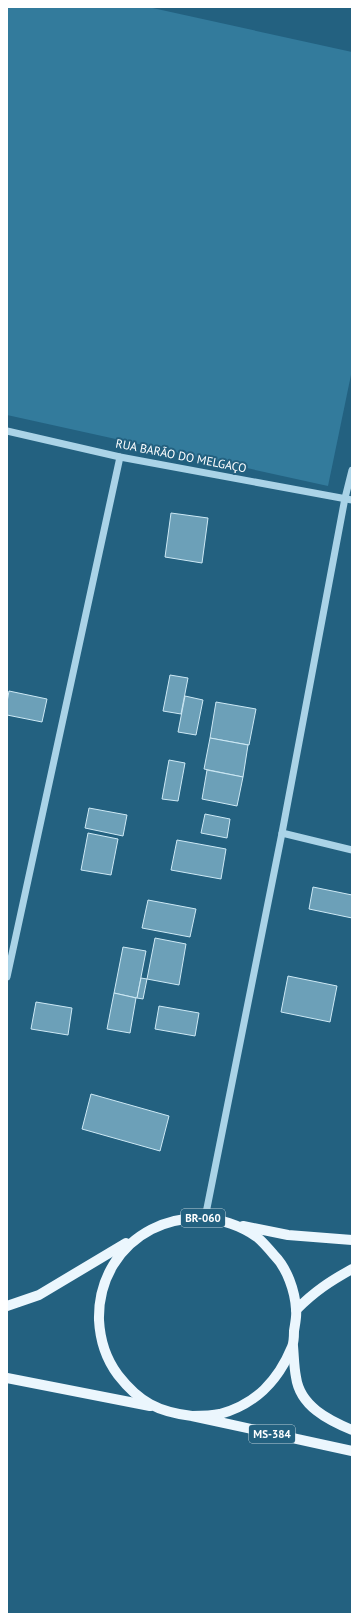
<svg xmlns="http://www.w3.org/2000/svg" width="359" height="1621" font-family="'PT Sans',sans-serif">
	<rect width="100%" height="100%" fill="#236180"/>
	<!-- green -->
	<path fill="#337b9c" d="M7,7H148L352,52V370L328,486L7,415Z"/>
	<!-- building -->
	<g fill="#6ca0b8" stroke="#cde9f5">
		<path d="M171,513L208,518L202,563L165,557Z"/>
		<path d="M170,675L188,678L181,714L163,711Z"/>
		<path d="M9,691L47,699L42,722L7,715V702Z"/>
		<path d="M185,696L203,700L196,735L178,732Z"/>
		<path d="M216,702L256,709L249,745L210,738Z"/>
		<path d="M210,738L248,745L243,777L204,769Z"/>
		<path d="M169,760L185,763L178,801L162,799Z"/>
		<path d="M207,770L243,777L237,806L202,799Z"/>
		<path d="M89,808L127,815L123,836L85,828Z"/>
		<path d="M205,814L230,819L227,838L201,833Z"/>
		<path d="M88,833L118,839L111,875L81,870Z"/>
		<path d="M177,840L226,849L221,879L171,870Z"/>
		<path d="M313,887L352,895V918L309,909Z"/>
		<path d="M148,900L196,909L190,937L142,928Z"/>
		<path d="M155,938L186,944L179,985L147,979Z"/>
		<path d="M123,947L146,951L137,998L114,993Z"/>
		<path d="M288,976L337,986L330,1022L281,1012Z"/>
		<path d="M141,978L147,979L143,999L137,998Z"/>
		<path d="M114,993L136,998L130,1033L107,1029Z"/>
		<path d="M36,1002L72,1008L68,1035L31,1029Z"/>
		<path d="M159,1006L199,1013L195,1036L155,1029Z"/>
		<path d="M91,1094L169,1116L160,1151L82,1129Z"/>
	</g>
	<g fill="none" stroke-linecap="round" stroke-linejoin="round">
		<!-- minor -->
		<g stroke="#aad3e7" stroke-width="7">
			<path d="M7,431L120,457L352,500"/>
			<path d="M282,833L352,850"/>
			<path d="M7,977L120,457"/>
			<path d="M205,1218L282,833L345,498L352,470"/>
		</g>
		<!-- major -->
		<g stroke="#ebf6fd" stroke-width="10">
			<path d="M243,1226L288,1235L352,1240"/>
			<path d="M7,1306L39,1295L126,1243"/>
			<path d="M296,1310C315,1291 329,1282 352,1269"/>
			<path d="M293,1346C294,1357 294,1367 296,1377C300,1406 328,1420 352,1430"/>
			<path d="M7,1378L150,1406"/>
			<path d="M192,1416C201,1416 211,1416 220,1414C256,1404 278,1381 292,1347C294,1342 294,1336 294,1331C295,1324 297,1316 296,1309C295,1291 287,1268 274,1255C269,1249 263,1242 257,1237C188,1190 97,1236 99,1320C100,1340 106,1359 118,1375C139,1402 158,1412 192,1416L352,1451"/>
		</g>
	</g>
	<g text-anchor="middle" stroke-width="4" stroke-linejoin="round" paint-order="stroke">
		<!-- shield labels -->
		<g fill="#236180" stroke="#bdd0d9" stroke-width="1">
			<rect x="181" y="1209" width="44" height="18" rx="3"/>
			<rect x="249" y="1425" width="46" height="18" rx="3"/>
		</g>
		<g font-size="11" font-weight="bold" fill="#fff">
			<text x="203" y="1222">BR-060</text>
			<text x="272" y="1438">MS-384</text>
		</g>
		<!-- street labels -->
		<g font-size="12" fill="#fff" stroke="#236180">
			<text transform="translate(181 456) rotate(11)" y="4">RUA BARÃO DO MELGAÇO</text>
		</g>
	</g>
	<!-- border -->
	<rect width="359" height="1621" fill="none" stroke="#ffffff" stroke-width="16"/>
</svg>
